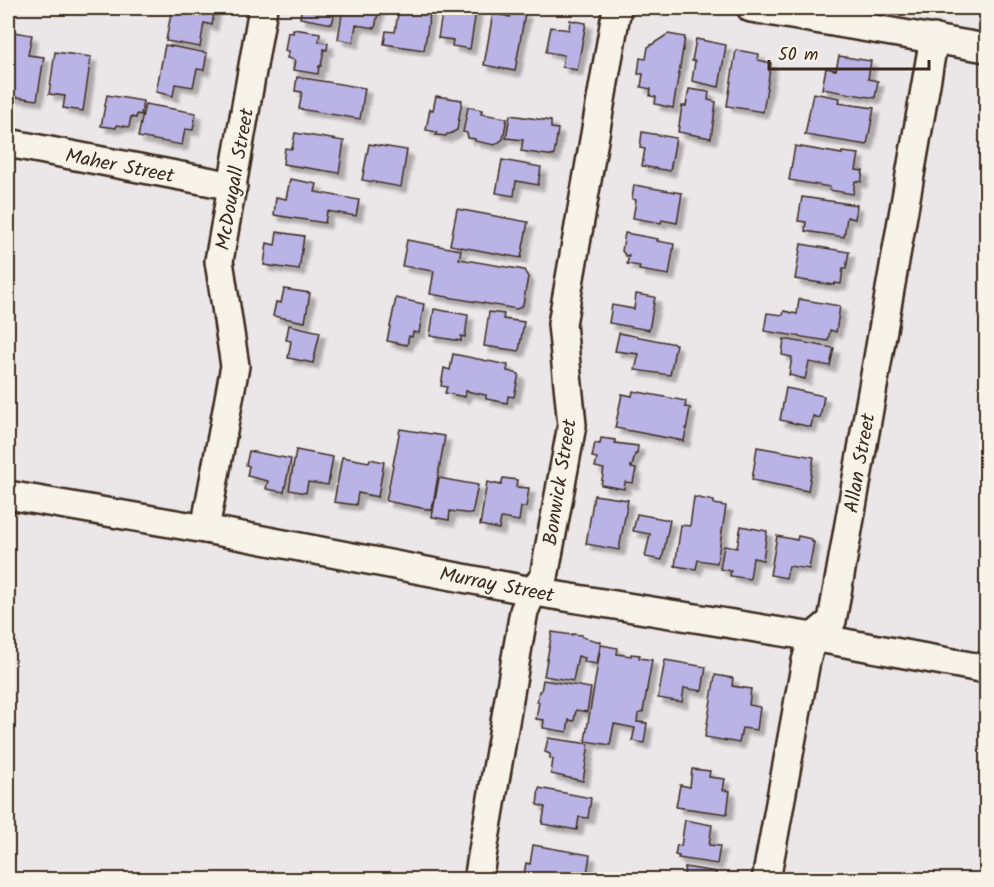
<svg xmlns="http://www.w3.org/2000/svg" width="994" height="887" font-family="Kalam,sans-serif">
	<defs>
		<filter id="shadow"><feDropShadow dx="5.5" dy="5.5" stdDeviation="1.5" flood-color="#0004"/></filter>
	</defs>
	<rect width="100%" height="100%" fill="#ebe6e8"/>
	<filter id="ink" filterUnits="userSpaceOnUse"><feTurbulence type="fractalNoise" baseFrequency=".0167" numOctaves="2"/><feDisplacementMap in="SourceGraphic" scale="12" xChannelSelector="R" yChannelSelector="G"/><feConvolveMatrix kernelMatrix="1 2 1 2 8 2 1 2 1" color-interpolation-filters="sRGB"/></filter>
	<g filter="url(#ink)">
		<!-- building -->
		<g fill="#bab4e6" stroke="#3b2a1e" stroke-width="1.5" filter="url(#shadow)">
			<path d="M172,8H215L212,25L204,23L200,47L166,41Z"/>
			<path d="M300,8H336L332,24L300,18L301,10L299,9Z"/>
			<path d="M343,8H379L375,28L356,25L353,42L338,39Z"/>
			<path d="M399,8H431L424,50L384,44L386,31L395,32Z"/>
			<path d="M443,8H458L476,11L470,49L452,46L453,40L438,38Z"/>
			<path d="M511,11L525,13L515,71L484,65L493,13L510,17Z"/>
			<path d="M570,20L586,23L577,70L562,67L564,55L546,52L551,27L569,30Z"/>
			<path d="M293,29L320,33L319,42L328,43L327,50L324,49L321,66H319L318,74L293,70L295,60L287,58L289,51H285L288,32L293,33Z"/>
			<path d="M8,31L32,35L28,55L44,57L37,100L10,96L11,90L8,89Z"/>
			<path d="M668,34L685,37L673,108L655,104L656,97L650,96L651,89L641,87L643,74H638L640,58L646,59L648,47Z"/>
			<path d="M696,39L726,45L719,87L692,81L695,61H692Z"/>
			<path d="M165,45L207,53L204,70L197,69L193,87L175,84L173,96L156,92Z"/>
			<path d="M736,50L759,54L758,60L771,63L763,112L727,106Z"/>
			<path d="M55,52L91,57L83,111L63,108L65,96L49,94Z"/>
			<path d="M839,56L871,61L868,79L878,81L875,98L822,89L826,68L836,70Z"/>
			<path d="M297,77L365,88L360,119L299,109L302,92L295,91Z"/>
			<path d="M689,89L709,92L708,100L716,102L711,138L678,132L682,106H686Z"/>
			<path d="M813,93L840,98L839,103L874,108L867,145L805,135Z"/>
			<path d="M107,95L143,101L141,115L137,114L136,118L131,117L129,127L117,125L116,128L101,126Z"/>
			<path d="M436,96L462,100L457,130L450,134H447L446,136L436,135L437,132L426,130L430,109L433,110Z"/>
			<path d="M145,104L196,113L193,130L185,129L182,145L138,137Z"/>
			<path d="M468,107L482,110L481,114L507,118L503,139L495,145L475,141V139L468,138L467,133L463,132Z"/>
			<path d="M510,115L551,121V128L558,129L554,156L521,151L523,140L506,138Z"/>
			<path d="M642,132L676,138L670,171L642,166L645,149L640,148Z"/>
			<path d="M295,133L344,141L339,173L283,164L285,148L292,149Z"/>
			<path d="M369,144L407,150L401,187L362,180Z"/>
			<path d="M795,146L842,154V152L859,154L856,170L863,171L861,182L855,181L853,194L829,190L830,187L789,180Z"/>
			<path d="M502,160L541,167L538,185L516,181L514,196L496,193Z"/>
			<path d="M290,179L317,184L315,192L359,200L356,216L327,211L325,223L274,215L276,197L286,199Z"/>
			<path d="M634,185L682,193L677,223L662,220L661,223L633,218L636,200L632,199Z"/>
			<path d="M802,197L857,205L855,219L847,217L844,237L805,231L806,222L798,221Z"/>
			<path d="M457,209L528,222L521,258L450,245Z"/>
			<path d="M277,232L304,236L299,270L264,265L267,243L275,245Z"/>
			<path d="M625,233L658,239L657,241L674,244L669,275L639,270L640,266L627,264L629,255L626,256L622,251Z"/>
			<path d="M407,240L461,250L459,259L524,270L528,277L523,305L517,309L430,294L434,271L402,266Z"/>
			<path d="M801,244L849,252L846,269L843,268L841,284L835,283L834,285L795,279Z"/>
			<path d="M284,289L310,293L305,322L273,316L276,302L281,303Z"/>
			<path d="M636,294L655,297L649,330L609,323L612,305L634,309Z"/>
			<path d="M396,298L424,304L419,333L413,332L412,337L409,336L407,345L387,341Z"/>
			<path d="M799,299L840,306L836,332L830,330L828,341L764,331L767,313L783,315L784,311L797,314Z"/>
			<path d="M434,309L468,315L465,337L461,336V341L430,336Z"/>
			<path d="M489,312L504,314L503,319L524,322L519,351L484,346Z"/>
			<path d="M289,325L320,332L313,363L288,358L291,341L286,340Z"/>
			<path d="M619,333L676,344L670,375L635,370L639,354L615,351Z"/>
			<path d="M784,339L834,348L830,366L809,362L805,379L789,375L792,357L782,355Z"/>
			<path d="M453,354L508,365L507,371L519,374L514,397L508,396L507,403L486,399V395L466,391L465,397L445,393L447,387L441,386L444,368L450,370Z"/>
			<path d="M786,388L824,396L820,418L813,416L811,427L780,420Z"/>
			<path d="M633,391L686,401L685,407L690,408L684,441L615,428L622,394L632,396Z"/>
			<path d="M400,429L445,436L432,510L386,501Z"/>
			<path d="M601,438L615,440V443L638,446L637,454H635L632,467L631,466V468L636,469L633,483L625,482L624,489L601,485L604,469L595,467L597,458L592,457L595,443L600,444Z"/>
			<path d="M757,447L814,457L808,491L752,480Z"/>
			<path d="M296,450L333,457L328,485L308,482L306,493L289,490Z"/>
			<path d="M249,451L291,459L284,492L266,489L268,481L247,476L249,466L246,465Z"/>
			<path d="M342,457L369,462L370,459L384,462L378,497L358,493L356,505L334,502Z"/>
			<path d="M439,478L478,485L472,514L450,511L449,520L432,517Z"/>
			<path d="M503,478L517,480L516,487L529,488L526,507H521L519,521L501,518L499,529L480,525L487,482L501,485Z"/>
			<path d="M594,495L628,500L619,550L586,544Z"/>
			<path d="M694,497L714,501V504L726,506L717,563L698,560L696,569L675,566L681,525L690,526Z"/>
			<path d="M637,514L670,520L662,560L645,557L650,534L633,531Z"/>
			<path d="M741,526L767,531L763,560L753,558L750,579L730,576L731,571L720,569L724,546L737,548Z"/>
			<path d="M777,536L797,540L798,536L812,539V542H814L809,569L789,566L786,578L770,575Z"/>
			<path d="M552,632L572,635V634L582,635V637L601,642L597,664L584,662L585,658L578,656L573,681L544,676Z"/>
			<path d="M601,645L618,648L617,654L631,656V654L640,655L639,658L652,660L643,712L638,714L637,722L647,723L644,743L632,741L635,728L614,724L610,745L585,741Z"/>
			<path d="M665,660L706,667L702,691L684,688L682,702L658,698Z"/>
			<path d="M715,675L733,678L732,686L751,689L749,705L760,707L757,730L742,728L739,743L705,737Z"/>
			<path d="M543,680L591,688L587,712L576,710L574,721L569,720L567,732L543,728L544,720L536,719L539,702H537L539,691H541Z"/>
			<path d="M548,738L589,744L583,781L551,774L553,759L550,758V754L545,752Z"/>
			<path d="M692,769L710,771L709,777L725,779L723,790L730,791L727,814L676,807L680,785L690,787Z"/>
			<path d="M539,788L591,798L588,818L579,817L577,830L542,824L545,807L537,805Z"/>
			<path d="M685,820L712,825L709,845L720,846L717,864L678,858L679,856L675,855L677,845L681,846Z"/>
			<path d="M533,845L590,855L586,880H523L526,863L530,864Z"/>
			<path d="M685,867L716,872L715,880H683Z"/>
		</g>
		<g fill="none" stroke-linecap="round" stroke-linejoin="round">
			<!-- minor casing -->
			<g stroke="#3b2a1e" stroke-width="32">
				<g id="minor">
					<path d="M751,8L986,48"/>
					<path d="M8,143L233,186"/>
					<path d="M8,495L205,529L553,595L813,637L986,669"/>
					<path d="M205,529L235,366L219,261L263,8"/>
					<path d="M478,880L524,611L533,591L544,577L572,425L562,324L617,8"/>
					<path d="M766,880L806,661L813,637L832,621L934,38"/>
				</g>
			</g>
			<!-- minor -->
			<use href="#minor" stroke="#f7f3e8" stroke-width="27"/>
		</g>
	</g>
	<g text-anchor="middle" stroke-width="4.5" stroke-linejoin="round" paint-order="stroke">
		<!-- street labels -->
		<g font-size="20" fill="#3b2a1e" stroke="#f7f3e8">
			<text transform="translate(120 165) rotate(11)" y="7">Maher Street</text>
			<text transform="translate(234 179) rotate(-80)" y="7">McDougall Street</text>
			<text transform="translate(859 463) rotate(-80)" y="7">Allan Street</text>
			<text transform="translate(559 482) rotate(-81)" y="7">Bonwick Street</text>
			<text transform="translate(497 584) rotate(11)" y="7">Murray Street</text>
		</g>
	</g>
	<!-- margin -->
	<rect width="994" height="887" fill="none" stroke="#f7f3e8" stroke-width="30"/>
	<rect x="15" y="15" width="964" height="857" fill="none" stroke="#3b2a1e" stroke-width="2" filter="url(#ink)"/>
	<!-- scale -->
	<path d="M769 60v9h160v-9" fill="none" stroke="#3b2a1e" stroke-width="3"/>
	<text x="778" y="60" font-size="18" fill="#3b2a1e" stroke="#f7f3e8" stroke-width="4.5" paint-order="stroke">50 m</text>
</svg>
